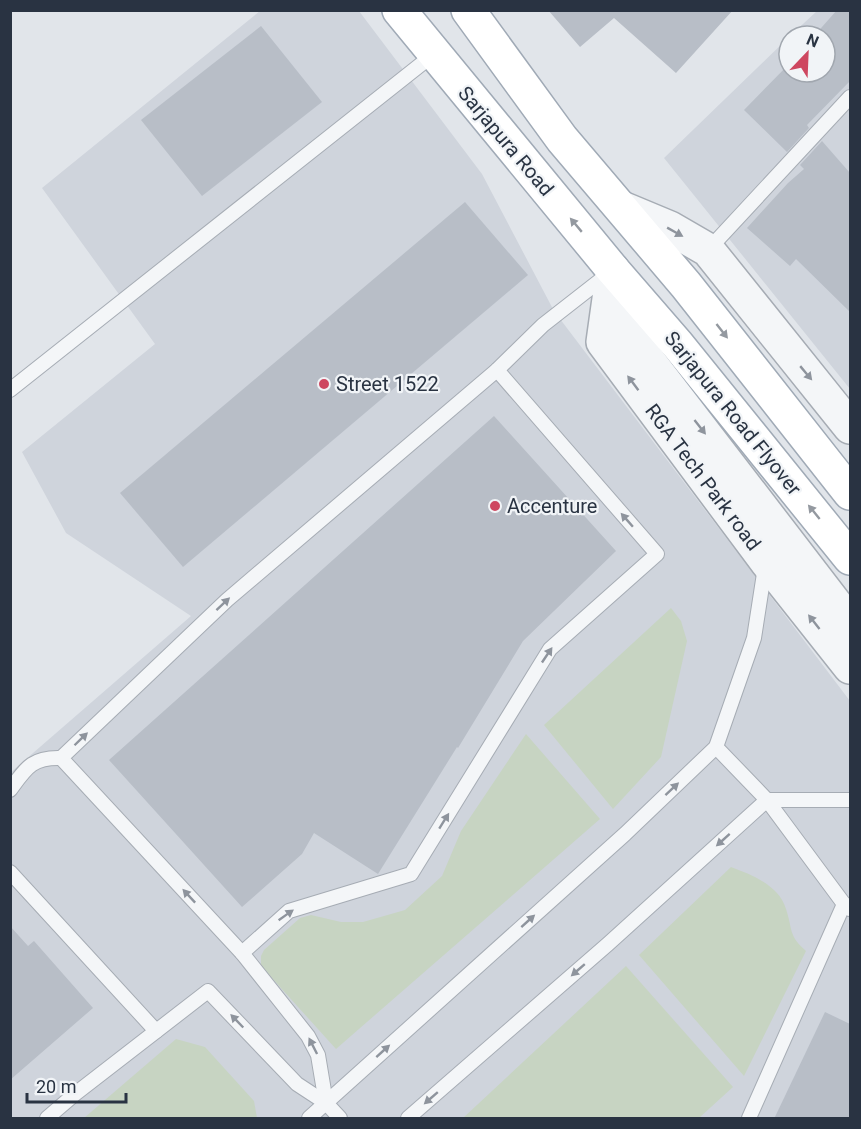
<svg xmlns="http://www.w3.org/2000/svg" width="861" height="1129" font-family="Roboto,sans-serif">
	<rect width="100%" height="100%" fill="#e1e5ea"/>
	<!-- built -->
	<g fill="#cfd4dc">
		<path d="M260,11H359L482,174L554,311L850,701V1118H11L10,773L191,616L66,533L22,452L155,344L42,188Z"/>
		<path d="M817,11H850V389L664,158L789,37V72H825V36H790Z"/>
	</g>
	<!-- green -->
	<g fill="#c7d4c2">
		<path d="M671,608L681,621L687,641L661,757L613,809L544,725Z"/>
		<path d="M526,734L600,819L336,1049L261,966V956L264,950L300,918L311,915L341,922H363L405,910L442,876L461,831Z"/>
		<path d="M731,867C752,875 779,885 786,909C793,930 788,935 806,951L744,1076L639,955Z"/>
		<path d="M626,966L733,1087L699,1118H463Z"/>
		<path d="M176,1039L205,1047L254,1101L257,1118H84Z"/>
	</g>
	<!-- building -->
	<g fill="#b8bec7">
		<path d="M548,10H733L676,73L614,18L580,47Z"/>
		<path d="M837,10H850V81L807,125L809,128L787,152L744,110L789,64V72H825V36H814Z"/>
		<path d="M261,26L322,102L202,196L141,120Z"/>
		<path d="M822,141L850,173V312L796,259L790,266L747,228L788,183L804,169L800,165Z"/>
		<path d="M465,202L528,275L183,567L120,493Z"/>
		<path d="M494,416L616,551L523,641L458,748L457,747L378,874L314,833L302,854L242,907L109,760Z"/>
		<path d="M10,926L28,946L34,941L93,1008L10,1080Z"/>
		<path d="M825,1012L850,1024V1119H774Z"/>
	</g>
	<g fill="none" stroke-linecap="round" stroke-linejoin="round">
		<!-- service casing -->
		<g stroke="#a6acb4" stroke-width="16">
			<g id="service">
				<path d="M708,250L850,97"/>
				<path d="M10,390L434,54"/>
				<path d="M716,747L767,800L844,904L850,909"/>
				<path d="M10,790C26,768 32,757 61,758"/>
				<path d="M10,872L156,1031"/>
				<path d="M242,953L289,911L411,874L550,649L657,554L497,370"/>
				<path d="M326,1103L318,1055L308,1036L242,953L61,758L227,600L497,370L543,325L607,275"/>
				<path d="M47,1118L75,1094L208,991L297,1084L326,1103L340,1118"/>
				<path d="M309,1118L625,834L716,747L754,638L765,567"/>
				<path d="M408,1118L608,944L767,800H850"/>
				<path d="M749,1118L844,904"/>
			</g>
		</g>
		<!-- tertiary casing -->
		<g stroke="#a6acb4" stroke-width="36">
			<g id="tertiary">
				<path d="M622,208L670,228L708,250L850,427"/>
				<path d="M613,270L603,342L766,561L850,667"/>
				<path d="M630,291L625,330L850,623"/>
			</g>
		</g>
		<!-- primary casing -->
		<g stroke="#a0aab6" stroke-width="36">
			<g id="primary">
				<path d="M399,10L613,270L678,345L850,558"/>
				<path d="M468,10L562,139L686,285L850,493"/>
			</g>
		</g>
		<!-- service -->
		<use href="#service" stroke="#f4f6f8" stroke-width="14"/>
		<!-- tertiary -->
		<use href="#tertiary" stroke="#f4f6f8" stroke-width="33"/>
		<!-- primary -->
		<use href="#primary" stroke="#fff" stroke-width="33"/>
	</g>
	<!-- one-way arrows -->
	<defs><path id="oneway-solid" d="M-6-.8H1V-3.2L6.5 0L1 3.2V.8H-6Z" transform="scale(1.5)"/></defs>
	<g fill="#9499a0">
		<use href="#oneway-solid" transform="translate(576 225) rotate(-130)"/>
		<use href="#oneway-solid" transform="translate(722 331) rotate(52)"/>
		<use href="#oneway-solid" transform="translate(814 512) rotate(-129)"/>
	</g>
	<g fill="#8e949d">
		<use href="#oneway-solid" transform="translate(675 232) rotate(29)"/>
		<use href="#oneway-solid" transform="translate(806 373) rotate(50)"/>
		<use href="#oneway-solid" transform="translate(633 383) rotate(-127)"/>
		<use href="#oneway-solid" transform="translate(700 427) rotate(52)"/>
		<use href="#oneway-solid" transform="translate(627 520) rotate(-131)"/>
		<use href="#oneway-solid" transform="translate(223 604) rotate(-43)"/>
		<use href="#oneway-solid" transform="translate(814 622) rotate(-128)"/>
		<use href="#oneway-solid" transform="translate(547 655) rotate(-56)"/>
		<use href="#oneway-solid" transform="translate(81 739) rotate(-44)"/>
		<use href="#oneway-solid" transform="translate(672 789) rotate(-43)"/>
		<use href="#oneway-solid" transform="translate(444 821) rotate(-58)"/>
		<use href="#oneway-solid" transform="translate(723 840) rotate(138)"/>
		<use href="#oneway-solid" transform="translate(189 896) rotate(-133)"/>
		<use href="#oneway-solid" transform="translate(286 915) rotate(-35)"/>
		<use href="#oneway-solid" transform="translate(528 921) rotate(-42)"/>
		<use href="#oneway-solid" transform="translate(578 970) rotate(139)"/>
		<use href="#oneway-solid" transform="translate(237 1021) rotate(-134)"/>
		<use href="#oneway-solid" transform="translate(313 1046) rotate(-117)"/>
		<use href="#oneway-solid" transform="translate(383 1051) rotate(-42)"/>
		<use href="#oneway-solid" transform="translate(431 1098) rotate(139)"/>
	</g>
	<!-- markers -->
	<g fill="#ce4760" stroke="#f1f4f7" stroke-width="2">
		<circle cx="324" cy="384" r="6"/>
		<circle cx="495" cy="506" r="6"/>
	</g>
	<g text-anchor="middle" stroke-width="4.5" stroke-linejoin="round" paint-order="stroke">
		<!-- street labels -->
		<g font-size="20" fill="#293342" stroke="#f1f4f7">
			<text transform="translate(506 141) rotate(50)" y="7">Sarjapura Road</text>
			<text transform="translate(733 413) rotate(51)" y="7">Sarjapura Road Flyover</text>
			<text transform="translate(703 477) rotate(53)" y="7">RGA Tech Park road</text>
		</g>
		<!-- poi labels -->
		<g font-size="20" fill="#293342" stroke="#f1f4f7" text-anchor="start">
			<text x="336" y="391">Street 1522</text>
			<text x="507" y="513">Accenture</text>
		</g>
	</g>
	<!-- border -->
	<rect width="861" height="1129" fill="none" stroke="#293342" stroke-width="24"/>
	<!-- north arrow -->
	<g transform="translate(807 54) rotate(23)"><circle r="28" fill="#f1f4f7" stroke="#a1a7af" stroke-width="1.5"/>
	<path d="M0-4.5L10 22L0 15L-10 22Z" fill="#ce4760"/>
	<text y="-9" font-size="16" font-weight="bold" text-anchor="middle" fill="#293342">N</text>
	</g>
	<!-- scale -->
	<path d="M27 1093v9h99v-9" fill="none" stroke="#293342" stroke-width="3"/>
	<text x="36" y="1093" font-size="18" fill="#293342" stroke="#f1f4f7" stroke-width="4.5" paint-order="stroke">20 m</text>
</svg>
